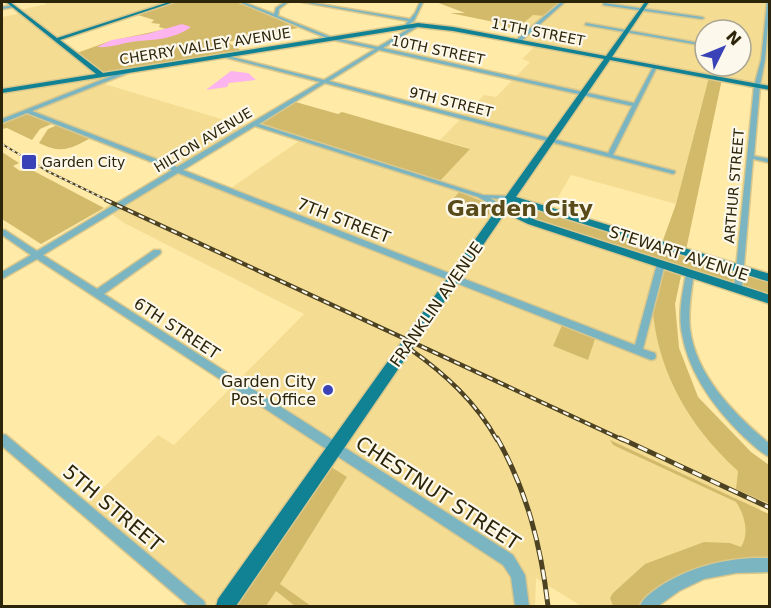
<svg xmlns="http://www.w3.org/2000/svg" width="771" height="608" font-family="'DejaVu Sans',sans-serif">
	<rect width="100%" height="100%" fill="#ffeaa8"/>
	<!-- built -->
	<path fill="#f4dd93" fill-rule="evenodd" d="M44,2H172L57,40L97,73L98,82L248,127L177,170L228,190L302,139L469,148L440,140L484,95L496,97L530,62L522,59L536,45L518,41L532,28L518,26L533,14L543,15L559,2H769V88L709,77L676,204L571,175L551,209L682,271L675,304L679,348L698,397L751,452L765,462L755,564L721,566L647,606H581L536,578L535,606H196L81,509L158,435L174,445L304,314L124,223L104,208L114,202L120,205L176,171L27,111L2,121V17L22,13L19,10L47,4ZM705,30H741V66H705Z"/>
	<!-- green -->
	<g fill="#d3ba6b">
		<path d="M178,2H238L298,28L227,42L244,52L97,75L74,54L110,41L166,29L159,27L160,24L151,23L154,20L138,15Z"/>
		<path d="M436,2H560L545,16L533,15L521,25L509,28L504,24L450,13H465Z"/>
		<path d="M709,77L722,79L686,250L769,277V300L682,271L675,304L679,348L698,397L751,452L769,465V504L736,489L738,471C687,425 653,365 652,295C652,285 655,274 657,263L517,217L507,205L515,201L662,243L676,204Z"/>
		<path d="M292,101L338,114L342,112L470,149L438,183L254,124Z"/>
		<path d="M27,111L56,122L40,129L32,140L7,128L2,129V121Z"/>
		<path d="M60,124L93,137C71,148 63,155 39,143L48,129Z"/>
		<path d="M2,152L19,163L13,166L20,171L28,168L104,208L41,244L2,219Z"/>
		<path d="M459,192L489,204L493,209L487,217L449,204Z"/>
		<path d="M563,323L596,336L588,360L553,346Z"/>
		<path d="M610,440L769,514V565L722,566L647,606H613L610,598L613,593L645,564L704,542L730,543L741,547C750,533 744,514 736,502L613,445Z"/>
		<path d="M325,463L347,477L280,584L311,606H295L276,591L266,606H231L227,603Z"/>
	</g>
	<!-- water -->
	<g fill="#fbb4ee">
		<path d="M182,24L191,27C172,41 152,39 131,42C119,44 110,48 97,47L112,40L147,34Z"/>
		<path d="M231,71L248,73L256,80L229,83L227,87L206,90Z"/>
	</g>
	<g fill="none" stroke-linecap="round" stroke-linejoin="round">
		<!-- minor casing -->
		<g stroke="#d9c78c" stroke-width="3">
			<g id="minor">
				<path d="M239,2H243L274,14L276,8L285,2H288L279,9L278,16L331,37L378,47L417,24H419V26L383,48L634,103L653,67L655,66L657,67L613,155L675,171V173L673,174L325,83L259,124L483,195L510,196L514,198L510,200L490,198L507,208L506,210H500L478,197L255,126L183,170L635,345L657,264L658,262H664L665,264L643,349L655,353L656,356L655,359L651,360L178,173L43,255L97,289L154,250H160L161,252L160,254L104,294L513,555L525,575L529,606H515L511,577L503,565L37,259L2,279V272L31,255L2,235V230H5L37,251L172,170L27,113L2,123V119L129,69H133V71L32,111L177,167L320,82L220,56V54L324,80L375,49L329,39ZM379,50L632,106L608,153L329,81Z"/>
				<path d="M302,2H307L410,19L415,13L420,2H423L414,21L407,26L405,25L408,21Z"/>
				<path d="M561,2H565L520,42H516V40Z"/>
				<path d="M767,2H770L765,60L760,86L754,156L770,159V163L753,159L742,289L738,292L734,289L754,86L761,60Z"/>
				<path d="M604,3L702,17L704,18L702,19L603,5Z"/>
				<path d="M14,5L15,7L2,9V7Z"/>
				<path d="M586,23L705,44V46L585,25Z"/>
				<path d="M690,271L694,274C691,292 688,311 690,329C696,376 735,415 770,444V457C760,453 752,444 744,437C715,409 689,374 682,334C678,315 682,294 686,274Z"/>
				<path d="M2,434L6,435L204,601L206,606H189L2,446Z"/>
				<path d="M753,558H770V572L736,573L704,579L679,591L658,606H640C643,598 652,592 659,587C688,568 719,560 753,558Z"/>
			</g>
		</g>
		<!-- major casing -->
		<g stroke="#d9c78c" stroke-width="3">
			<path id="major" d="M6,2H10L57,38L169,2H174L60,40L103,73L418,23L453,27L606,56L645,2H649L612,57L770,86V90L610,60L516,197L770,274V282L513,202L509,207L536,220L770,295V304L528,224L505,213L236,606H216L218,599L604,59L453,31L418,27L2,93V89L96,74Z"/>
		</g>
		<!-- minor -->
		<use href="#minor" fill="#7bb5c1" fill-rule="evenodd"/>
		<!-- major -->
		<use href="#major" fill="#118294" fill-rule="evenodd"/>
		<!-- rail-far2 casing -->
		<g stroke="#4d4322" stroke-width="2">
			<path id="rail-far2" d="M2,144L47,171L109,201"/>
		</g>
		<!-- rail-far1 casing -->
		<g stroke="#4d4322" stroke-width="4.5">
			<g id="rail-far1">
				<path d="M106,200L623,440"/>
				<path d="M410,349C445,374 476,402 497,440"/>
			</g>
		</g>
		<!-- rail casing -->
		<g stroke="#4d4322" stroke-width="5">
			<g id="rail">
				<path d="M497,438C527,491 541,546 548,606"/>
				<path d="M620,438L770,508"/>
			</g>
		</g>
		<!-- rail-far2 -->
		<use href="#rail-far2" stroke="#fcf8eb" stroke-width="1.5" stroke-dasharray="3" stroke-linecap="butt"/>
		<!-- rail-far1 -->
		<use href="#rail-far1" stroke="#fcf8eb" stroke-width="2" stroke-dasharray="6" stroke-linecap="butt"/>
		<!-- rail -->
		<use href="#rail" stroke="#fcf8eb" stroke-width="3" stroke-dasharray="10" stroke-linecap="butt"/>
	</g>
	<!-- markers -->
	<g fill="#3943b7" stroke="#fcf8eb" stroke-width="2">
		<rect x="21" y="154" width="16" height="16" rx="3"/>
		<circle cx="328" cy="390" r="6"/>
	</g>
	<g text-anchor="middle" stroke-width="4.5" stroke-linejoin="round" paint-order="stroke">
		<!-- far-street labels -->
		<g font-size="14" fill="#2d250a" stroke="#fcf8eb">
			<text transform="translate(538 32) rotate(11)" y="5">11TH STREET</text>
			<text transform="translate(205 46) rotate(-9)" y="5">CHERRY VALLEY AVENUE</text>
			<text transform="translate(438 50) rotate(12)" y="5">10TH STREET</text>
			<text transform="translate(451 102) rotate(14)" y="5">9TH STREET</text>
			<text transform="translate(203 140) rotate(-31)" y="5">HILTON AVENUE</text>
			<text transform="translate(734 186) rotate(-85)" y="5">ARTHUR STREET</text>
		</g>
		<!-- far-poi labels -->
		<g font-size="14" fill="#2d250a" stroke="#fcf8eb" text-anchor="start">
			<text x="42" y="167">Garden City</text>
		</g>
		<!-- street labels -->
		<g font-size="16" fill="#2d250a" stroke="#fcf8eb">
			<text transform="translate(344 220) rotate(21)" y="6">7TH STREET</text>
			<text transform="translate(679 253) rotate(18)" y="6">STEWART AVENUE</text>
			<text transform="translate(436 304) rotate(-55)" y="6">FRANKLIN AVENUE</text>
			<text transform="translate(177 328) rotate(33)" y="6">6TH STREET</text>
		</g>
		<!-- poi labels -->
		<g font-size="16" fill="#2d250a" stroke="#fcf8eb" text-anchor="end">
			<text x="316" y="387">Garden City<tspan x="316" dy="18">Post Office</tspan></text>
		</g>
		<!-- near-street labels -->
		<g font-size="20" fill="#2d250a" stroke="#fcf8eb">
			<text transform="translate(438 493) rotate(33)" y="7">CHESTNUT STREET</text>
			<text transform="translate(113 508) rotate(40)" y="7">5TH STREET</text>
		</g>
		<!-- district labels -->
		<g font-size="22" font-weight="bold" fill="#584a19" stroke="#fcf8eb">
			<text x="520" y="216">Garden City</text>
		</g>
	</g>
	<!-- border -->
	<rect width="771" height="608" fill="none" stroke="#2d250a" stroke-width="6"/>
	<!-- north arrow -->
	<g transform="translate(723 48) rotate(47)"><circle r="28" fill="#fcf8eb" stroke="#a9a491" stroke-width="1.5"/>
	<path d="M0-4.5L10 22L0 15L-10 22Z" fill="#3943b7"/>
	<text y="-9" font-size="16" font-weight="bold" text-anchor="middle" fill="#2d250a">N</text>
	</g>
</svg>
